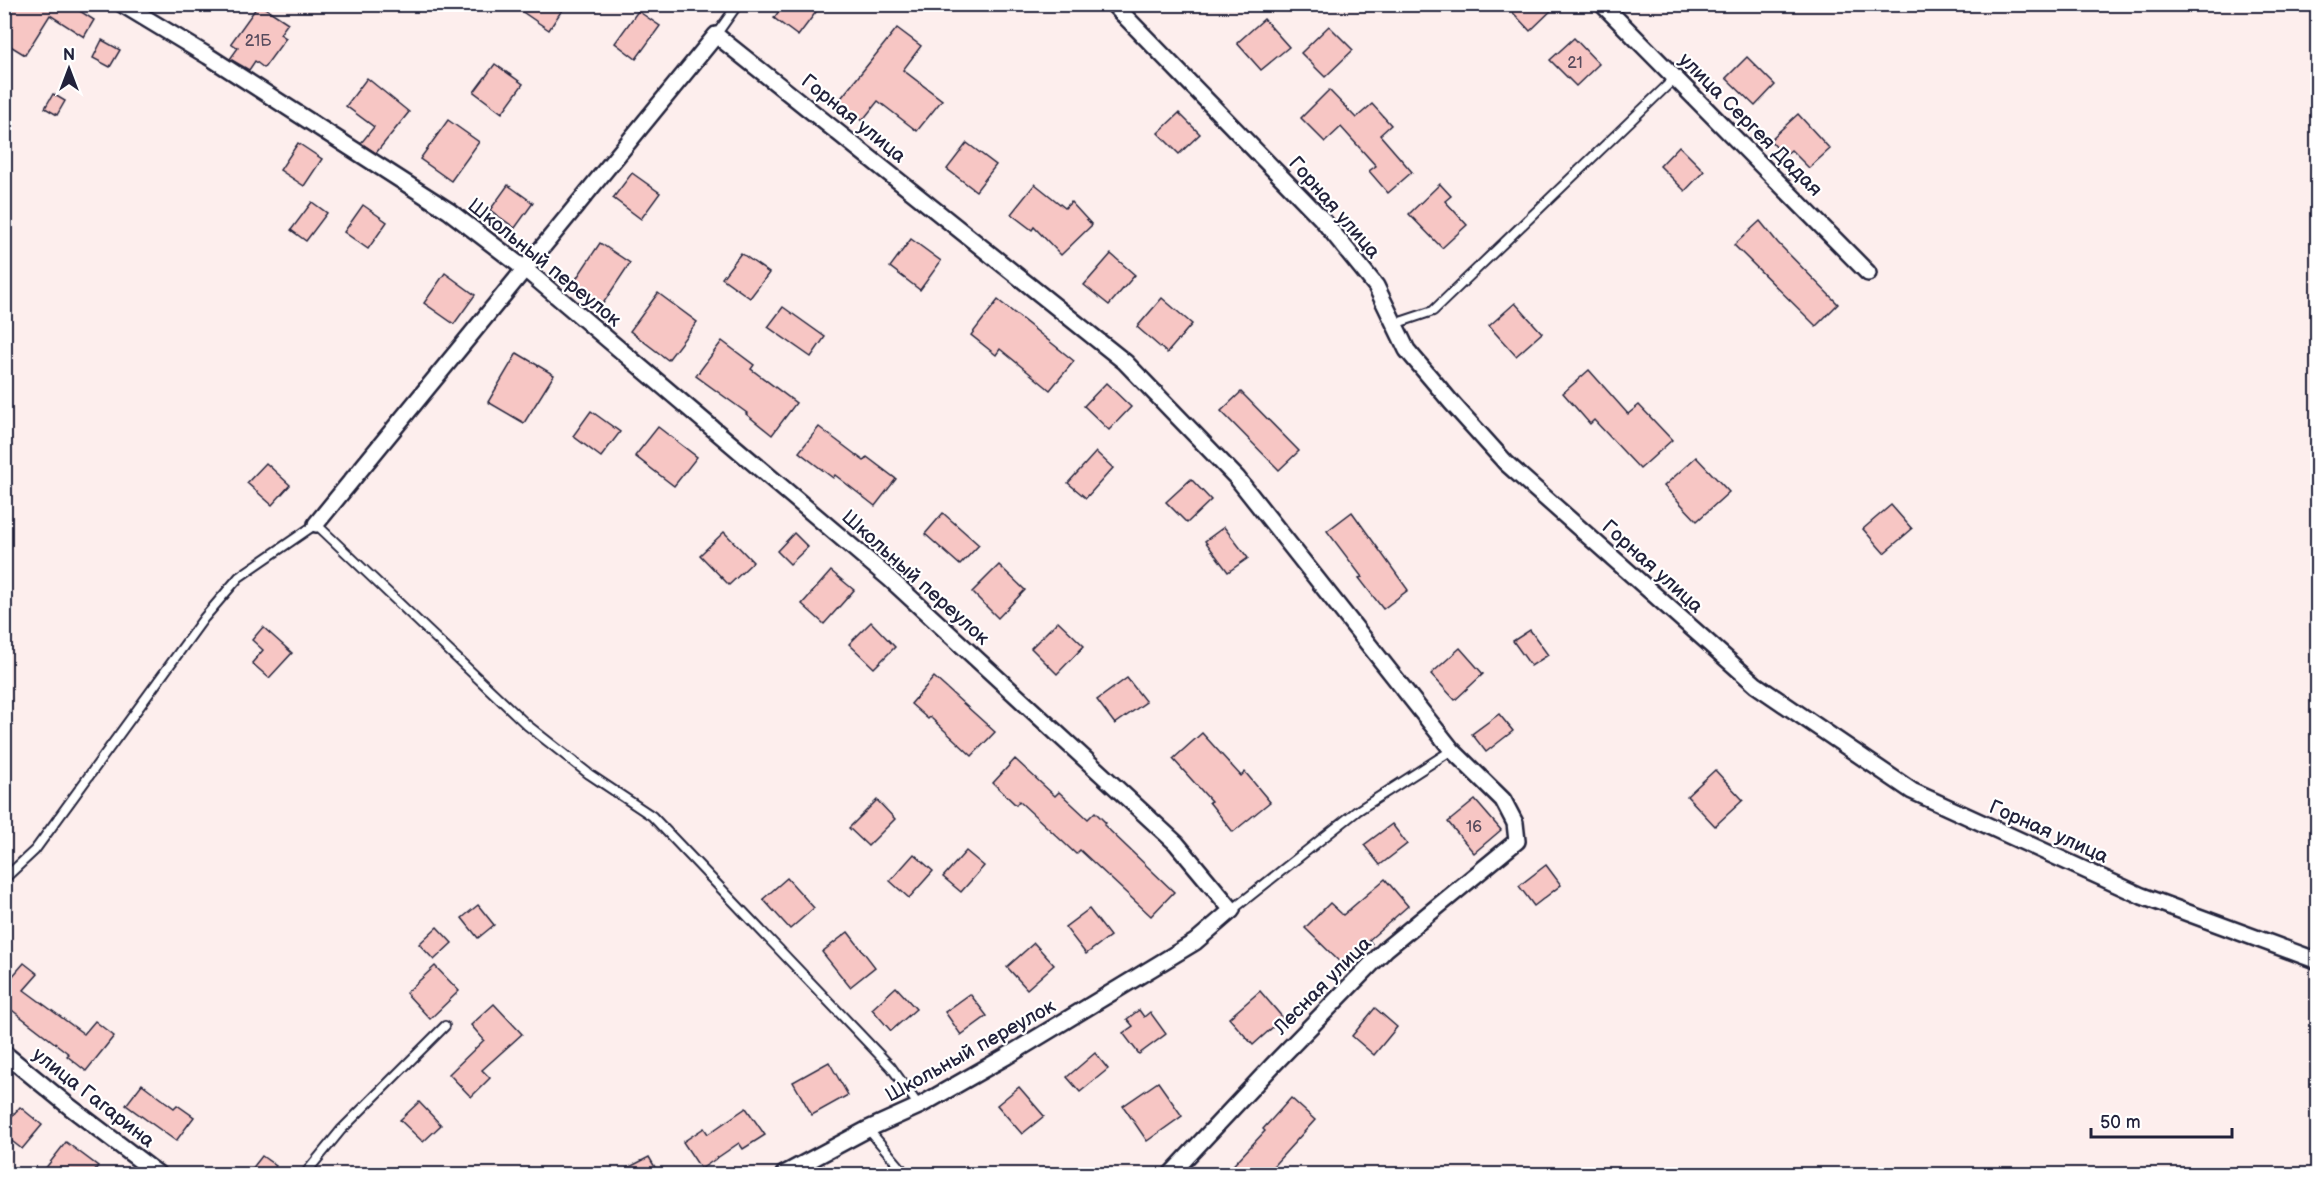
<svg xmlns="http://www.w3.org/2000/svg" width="2322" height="1179" font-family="'Balsamiq Sans',sans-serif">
	<rect width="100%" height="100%" fill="#fdeeed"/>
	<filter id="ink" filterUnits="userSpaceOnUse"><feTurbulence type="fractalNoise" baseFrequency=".0167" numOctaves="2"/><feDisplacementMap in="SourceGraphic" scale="12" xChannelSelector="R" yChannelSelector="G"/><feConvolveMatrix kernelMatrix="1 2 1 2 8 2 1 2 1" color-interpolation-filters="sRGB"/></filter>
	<g filter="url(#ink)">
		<!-- building -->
		<g fill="#f7c6c4" stroke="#22223b" stroke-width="1.5">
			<path d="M15,4H69L94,20L84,37L50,15L25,55L4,42V22Z"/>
			<path d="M259,4L288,23L280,34L286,38L264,68L255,61L249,70L230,59L238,48L231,43Z"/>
			<path d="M511,4H566L549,30Z"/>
			<path d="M784,4H822L798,36L774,18Z"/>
			<path d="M1505,4H1558L1530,31Z"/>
			<path d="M638,11L660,26L636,59L615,43Z"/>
			<path d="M1264,19L1289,47L1261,70L1237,43Z"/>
			<path d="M1329,26L1353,50L1325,77L1301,53Z"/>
			<path d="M897,28L921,46L903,70L942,100L917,131L878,101L862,121L838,102Z"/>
			<path d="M1574,38L1599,64L1576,86L1550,60Z"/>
			<path d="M102,40L120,50L110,67L93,58Z"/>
			<path d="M1747,57L1775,85L1755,106L1726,78Z"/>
			<path d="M495,64L523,84L502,113L474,92Z"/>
			<path d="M367,78L409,112L376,153L361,143L374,127L346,106Z"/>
			<path d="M1329,90L1356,118L1372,104L1391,125L1380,135L1412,172L1388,193L1369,171L1376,166L1341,127L1325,142L1301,118Z"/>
			<path d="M53,94L65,101L57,115L45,108Z"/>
			<path d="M1179,113L1200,134L1179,154L1158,133Z"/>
			<path d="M1798,114L1830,149L1809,168L1791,150L1784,156L1770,140Z"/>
			<path d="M448,120L479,142L451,181L420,159Z"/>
			<path d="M298,143L322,159L304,186L280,170Z"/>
			<path d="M967,143L996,165L976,191L947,169Z"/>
			<path d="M1679,146L1704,171L1685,191L1660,166Z"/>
			<path d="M632,173L660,193L641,219L613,198Z"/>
			<path d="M1035,184L1065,208L1071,202L1092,225L1061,255L1034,227L1032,230L1011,214Z"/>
			<path d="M1440,184L1451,196L1445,201L1467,225L1442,248L1409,214Z"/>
			<path d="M508,185L533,203L515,228L490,210Z"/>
			<path d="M312,202L327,213L306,241L291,230Z"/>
			<path d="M363,205L387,222L368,249L344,232Z"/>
			<path d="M1760,221L1778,243L1838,304L1816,326L1734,245Z"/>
			<path d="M911,239L941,261L920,290L890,267Z"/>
			<path d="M600,243L630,263L600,308L570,288Z"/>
			<path d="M741,253L769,273L750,298L722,278Z"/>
			<path d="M1111,254L1135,275L1109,305L1084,285Z"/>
			<path d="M445,273L475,295L454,324L424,303Z"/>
			<path d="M658,293L697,322L668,360L630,331Z"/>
			<path d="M1162,298L1192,324L1167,353L1137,327Z"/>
			<path d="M998,300L1074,361L1050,390L1000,349L996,355L971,335Z"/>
			<path d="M1515,303L1542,333L1516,356L1489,326Z"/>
			<path d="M783,307L825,337L811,357L768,327Z"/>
			<path d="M722,341L754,365L751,369L796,403L772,435L746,414L747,413L696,376Z"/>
			<path d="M517,353L554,375L524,423L488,402Z"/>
			<path d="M1589,370L1628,414L1639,405L1672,440L1640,469L1594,420L1590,424L1563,393Z"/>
			<path d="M1106,383L1131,407L1109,430L1084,406Z"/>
			<path d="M1241,392L1299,451L1279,470L1221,411Z"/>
			<path d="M591,411L620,432L601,457L573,436Z"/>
			<path d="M658,427L697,457L674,486L635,456Z"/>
			<path d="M819,427L864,461L867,457L896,479L875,506L835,475L833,478L799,452Z"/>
			<path d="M1096,452L1113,468L1086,498L1068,483Z"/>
			<path d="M1696,457L1729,492L1697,521L1664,486Z"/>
			<path d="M266,463L290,485L272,505L247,483Z"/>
			<path d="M1191,479L1211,500L1187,523L1166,502Z"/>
			<path d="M1891,505L1912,529L1884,553L1863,529Z"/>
			<path d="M1352,512L1408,590L1383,609L1359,578L1362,577L1327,531Z"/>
			<path d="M943,513L979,545L960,565L925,534Z"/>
			<path d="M1224,527L1248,558L1228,572L1205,541Z"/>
			<path d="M724,532L753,562L729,585L700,555Z"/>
			<path d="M794,533L808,547L790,564L777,551Z"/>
			<path d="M999,565L1025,590L998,618L972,592Z"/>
			<path d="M831,571L854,590L824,624L802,604Z"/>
			<path d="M1058,621L1084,646L1057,674L1031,648Z"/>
			<path d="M871,622L895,647L874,668L849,644Z"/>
			<path d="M263,627L292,653L269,678L252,663L263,650L252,640Z"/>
			<path d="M1530,630L1548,655L1531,666L1513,641Z"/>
			<path d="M1460,648L1483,674L1455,700L1431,674Z"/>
			<path d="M934,677L995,732L972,756L930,717L928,719L911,704Z"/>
			<path d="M1127,678L1146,702L1115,724L1097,700Z"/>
			<path d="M1499,714L1513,731L1486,752L1472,734Z"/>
			<path d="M1202,733L1241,776L1245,772L1270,802L1233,832L1209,802L1211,801L1173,759Z"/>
			<path d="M1015,759L1055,796L1059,792L1088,819L1095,812L1106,823L1104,825L1174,892L1151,916L1080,850L1076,854L1019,801L1016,805L993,783Z"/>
			<path d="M1715,770L1743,800L1715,826L1687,796Z"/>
			<path d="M877,800L895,819L868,846L849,828Z"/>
			<path d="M1475,800L1501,830L1474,853L1448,822Z"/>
			<path d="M1392,824L1407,844L1380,865L1364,845Z"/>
			<path d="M966,851L984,866L961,892L943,877Z"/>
			<path d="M914,854L933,871L909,898L890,881Z"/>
			<path d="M1546,865L1561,885L1534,906L1519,886Z"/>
			<path d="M787,878L814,908L790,929L763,899Z"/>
			<path d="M1385,879L1408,906L1369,940L1372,944L1347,969L1305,928L1330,903L1343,915Z"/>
			<path d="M478,905L494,925L478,938L462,918Z"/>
			<path d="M1089,909L1110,936L1086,954L1065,927Z"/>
			<path d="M437,927L452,943L434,960L419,944Z"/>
			<path d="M848,932L875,967L850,987L822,952Z"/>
			<path d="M1034,943L1054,965L1027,989L1007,967Z"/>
			<path d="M24,963L38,974L24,990L84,1034L95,1021L114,1036L86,1071L67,1056L69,1054L4,1004V986Z"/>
			<path d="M435,966L459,991L430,1019L406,993Z"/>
			<path d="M896,987L916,1009L891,1031L872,1009Z"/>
			<path d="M1260,991L1283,1018L1253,1045L1229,1018Z"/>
			<path d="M970,994L987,1016L961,1035L945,1012Z"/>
			<path d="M494,1004L522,1034L482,1070L490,1078L471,1097L449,1074L484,1040L471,1025Z"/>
			<path d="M1375,1008L1397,1027L1374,1055L1352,1036Z"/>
			<path d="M1139,1010L1144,1017L1150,1012L1166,1034L1139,1054L1123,1033L1133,1026L1127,1019Z"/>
			<path d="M1095,1053L1108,1069L1080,1092L1067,1077Z"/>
			<path d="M829,1062L848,1095L812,1115L793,1082Z"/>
			<path d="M1158,1082L1182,1116L1147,1141L1123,1106Z"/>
			<path d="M142,1084L174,1108L177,1105L194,1117L176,1141L126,1105Z"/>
			<path d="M1019,1087L1044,1116L1022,1134L997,1105Z"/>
			<path d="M1291,1098L1315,1120L1266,1174H1225L1265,1131L1263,1129Z"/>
			<path d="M419,1102L441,1125L423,1142L400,1120Z"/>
			<path d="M20,1107L42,1125L22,1149L4,1135V1125Z"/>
			<path d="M746,1108L765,1135L743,1149L739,1143L701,1169L683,1142L704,1128L708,1134Z"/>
			<path d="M66,1142L98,1166L92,1174H41Z"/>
			<path d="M262,1156L276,1166L270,1174H248Z"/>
			<path d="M649,1157L659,1174H616Z"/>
		</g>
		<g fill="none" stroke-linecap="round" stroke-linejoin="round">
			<!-- service casing -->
			<g stroke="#22223b" stroke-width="12">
				<g id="service">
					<path d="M716,35L738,4"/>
					<path d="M1394,324L1433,311L1676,77"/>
					<path d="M4,879L35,850L204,618L239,577L316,524L527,725L589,774L652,816L891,1067L919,1106"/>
					<path d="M1232,910L1357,811L1452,750"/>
					<path d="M868,1129L906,1174"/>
					<path d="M305,1174L341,1130L445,1026"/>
				</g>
			</g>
			<!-- minor casing -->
			<g stroke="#22223b" stroke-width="20">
				<g id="minor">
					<path d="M122,4L208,56L449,211L526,270L890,579L1176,843L1232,910L1195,942L1007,1056L919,1106L868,1129L784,1174"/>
					<path d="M1113,4L1321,218L1376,286L1407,350L1451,402L1506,463L1756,685L1912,791L2142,896L2318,961"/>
					<path d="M1602,4L1868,273"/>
					<path d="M316,524L716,35L1125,362L1237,478L1452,750L1503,800L1515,823L1517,841L1386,949L1273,1065L1171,1174"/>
					<path d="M4,1053L70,1107L158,1174"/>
				</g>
			</g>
			<!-- service -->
			<use href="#service" stroke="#fff" stroke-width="8"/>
			<!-- minor -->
			<use href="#minor" stroke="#fff" stroke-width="15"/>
		</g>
	</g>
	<g text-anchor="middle" stroke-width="4.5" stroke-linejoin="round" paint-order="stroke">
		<!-- number labels -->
		<g font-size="16" fill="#574b5d">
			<text x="258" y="46">21Б</text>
			<text x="1575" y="68">21</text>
			<text x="1474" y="832">16</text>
		</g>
		<!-- street labels -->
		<g font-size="20" fill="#22223b" stroke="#fff">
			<text transform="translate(854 118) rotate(39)" y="7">Горная улица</text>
			<text transform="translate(1751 124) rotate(45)" y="7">улица Сергея Дадая</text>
			<text transform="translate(1335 207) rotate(49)" y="7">Горная улица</text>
			<text transform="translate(545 262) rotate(39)" y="7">Школьный переулок</text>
			<text transform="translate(1653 566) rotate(42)" y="7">Горная улица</text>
			<text transform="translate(916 577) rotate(42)" y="7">Школьный переулок</text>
			<text transform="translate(2049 831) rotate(24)" y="7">Горная улица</text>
			<text transform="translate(1322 985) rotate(-45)" y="7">Лесная улица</text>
			<text transform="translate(970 1050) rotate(-29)" y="7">Школьный переулок</text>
			<text transform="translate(94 1097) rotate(38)" y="7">улица Гагарина</text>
		</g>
	</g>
	<!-- margin -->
	<rect width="2322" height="1179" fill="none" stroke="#fff" stroke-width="24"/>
	<rect x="12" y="12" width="2298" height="1155" fill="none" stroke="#22223b" stroke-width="2" filter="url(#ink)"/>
	<!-- north arrow -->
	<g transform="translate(69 69)" stroke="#ffffff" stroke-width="4.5" paint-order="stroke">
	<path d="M0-4.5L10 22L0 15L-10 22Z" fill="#22223b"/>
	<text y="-9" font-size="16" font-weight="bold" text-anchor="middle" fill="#22223b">N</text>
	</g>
	<!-- scale -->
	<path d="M2091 1128v9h141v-9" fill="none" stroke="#22223b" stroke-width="3"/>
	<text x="2100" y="1128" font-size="18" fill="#22223b" stroke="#ffffff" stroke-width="4.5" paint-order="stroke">50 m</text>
</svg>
